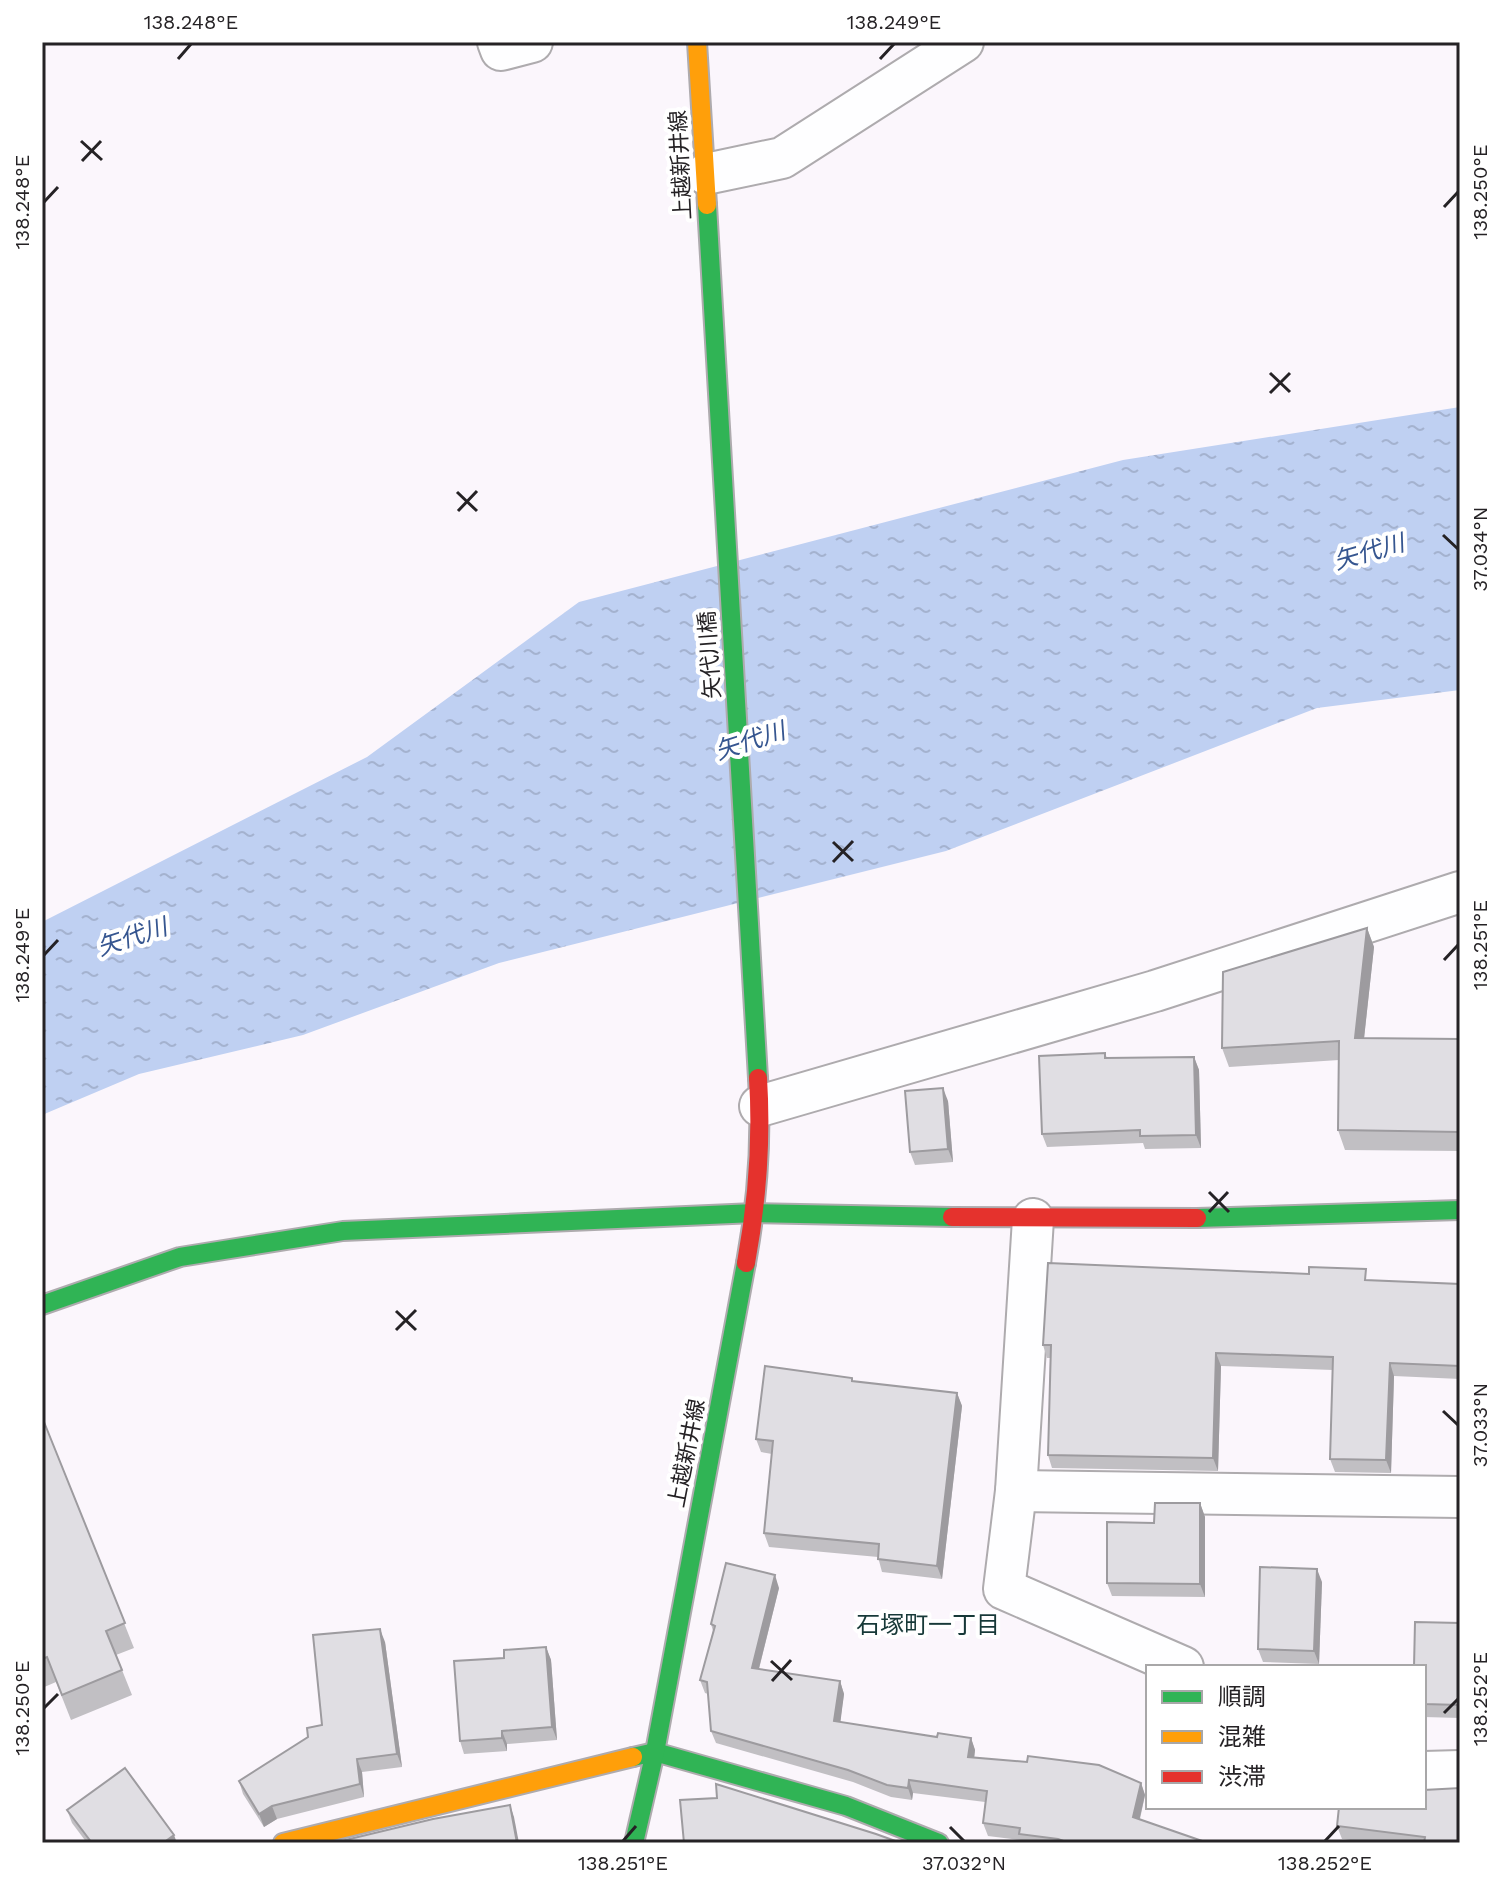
<svg xmlns="http://www.w3.org/2000/svg" width="1502" height="1885" font-family="'Work Sans','Noto Sans JP',sans-serif">
	<defs>
		<pattern id="water-ripples" width="26" height="14" patternUnits="userSpaceOnUse" patternTransform="scale(2)"><rect width="26" height="14" fill="#bfd0f2"/><path d="M2 4q2-2 4 0t4 0M15 11q2-2 4 0t4 0" fill="none" stroke="#a4b2cf"/></pattern>
	</defs>
	<rect width="100%" height="100%" fill="#fbf6fc"/>
	<!-- water -->
	<path fill="url(#water-ripples)" d="M1460,407V690L1317,708L946,851L499,963L303,1035L139,1074L42,1115V922L367,757L579,602L1123,460Z"/>
	<g fill="none" stroke-linecap="round" stroke-linejoin="round">
		<!-- street casing -->
		<g stroke="#aeabae" stroke-width="44">
			<g id="street">
				<path d="M498,42L501,50L532,42"/>
				<path d="M706,174L782,158L963,42"/>
				<path d="M760,1106L1155,991L1460,892"/>
				<path d="M1033,1219L1016,1491L1004,1589L1183,1667"/>
				<path d="M1016,1491L1460,1497"/>
				<path d="M1424,1772L1460,1771"/>
			</g>
		</g>
		<!-- fast casing -->
		<g stroke="#aeabae" stroke-width="22">
			<g id="fast">
				<path d="M707,205L758,1078"/>
				<path d="M1197,1218L1460,1210"/>
				<path d="M42,1305L180,1257L343,1231L755,1213L952,1217"/>
				<path d="M633,1757L655,1752L846,1806L939,1843"/>
				<path d="M634,1843L655,1752L746,1263"/>
			</g>
		</g>
		<!-- slow casing -->
		<g stroke="#aeabae" stroke-width="22">
			<g id="slow">
				<path d="M697,42L707,205"/>
				<path d="M283,1843L633,1757"/>
			</g>
		</g>
		<!-- jam casing -->
		<g stroke="#aeabae" stroke-width="22">
			<g id="jam">
				<path d="M952,1217L1197,1218"/>
				<path d="M746,1263C757,1203 762,1140 758,1078"/>
			</g>
		</g>
		<!-- street -->
		<use href="#street" stroke="#fefeff" stroke-width="40"/>
		<!-- fast -->
		<use href="#fast" stroke="#30b455" stroke-width="18"/>
		<!-- slow -->
		<use href="#slow" stroke="#ff9f0a" stroke-width="18"/>
		<!-- jam -->
		<use href="#jam" stroke="#e5322d" stroke-width="18"/>
	</g>
	<!-- wall -->
	<g fill="#c1bfc3">
		<path d="M1367,928L1374,947L1364,1038L1460,1039V1151L1345,1150L1338,1130L1339,1060L1229,1067L1222,1048Z"/>
		<path d="M1105,1053L1107,1058L1194,1057L1199,1070L1201,1148L1145,1149L1143,1143L1047,1147L1042,1134Z"/>
		<path d="M948,1101L953,1162L915,1165L910,1152Z"/>
		<path d="M1370,1280L1460,1284V1379L1394,1376L1391,1473L1335,1472L1330,1459L1333,1370L1221,1366L1218,1471L1052,1468L1048,1455L1050,1358H1047L1043,1345Z"/>
		<path d="M853,1381L957,1393L962,1406L942,1579L882,1572L878,1557L769,1547L764,1533L772,1454L761,1452L756,1439Z"/>
		<path d="M42,1417L134,1648L116,1655L132,1695L71,1720L56,1682L42,1688Z"/>
		<path d="M1200,1503L1205,1517V1597L1112,1596L1107,1583L1154,1523Z"/>
		<path d="M1322,1582L1319,1664L1263,1662L1258,1649Z"/>
		<path d="M779,1588L759,1669L840,1681L844,1694L840,1722L937,1737L971,1738L975,1750L974,1757L1141,1783L1145,1795L1140,1819L1208,1843H1023L1021,1840L988,1836L983,1823L985,1802L913,1793L912,1800L891,1797L853,1782L716,1743L711,1731L708,1694L705,1693L700,1680L713,1631L711,1624Z"/>
		<path d="M1460,1623V1718L1424,1717V1667Z"/>
		<path d="M385,1642L402,1767L362,1772L364,1797L277,1819L264,1827L243,1794L239,1781L308,1737L322,1725Z"/>
		<path d="M546,1647L551,1660L557,1740L507,1744V1751L464,1754L460,1741L504,1658Z"/>
		<path d="M1460,1788V1843H1376L1342,1839L1337,1826Z"/>
		<path d="M67,1810L177,1843H87L72,1823Z"/>
	</g>
	<!-- shaded-wall -->
	<g fill="#9d9b9f">
		<path d="M1367,928L1374,947L1362,1057L1355,1038Z"/>
		<path d="M1194,1057L1199,1070L1201,1148L1196,1135Z"/>
		<path d="M943,1088L948,1101L953,1162L948,1149Z"/>
		<path d="M1216,1353L1221,1366L1218,1471L1213,1458Z"/>
		<path d="M1390,1363L1394,1376L1391,1473L1386,1460Z"/>
		<path d="M957,1393L962,1406L942,1579L937,1566Z"/>
		<path d="M1200,1503L1205,1517V1597L1200,1584Z"/>
		<path d="M1317,1569L1322,1582L1319,1664L1314,1651Z"/>
		<path d="M775,1575L779,1588L756,1680L752,1668Z"/>
		<path d="M380,1629L385,1642L402,1767L397,1754Z"/>
		<path d="M546,1647L551,1660L557,1740L552,1727Z"/>
		<path d="M840,1681L844,1694L839,1733L834,1721Z"/>
		<path d="M502,1731L507,1744V1751L502,1738Z"/>
		<path d="M971,1738L975,1750L973,1769L968,1757Z"/>
		<path d="M357,1759L362,1772L364,1797L360,1784Z"/>
		<path d="M909,1780L913,1793L912,1800L908,1788Z"/>
		<path d="M1141,1783L1145,1795L1137,1830L1133,1817Z"/>
		<path d="M510,1805L514,1817L519,1843H517Z"/>
		<path d="M272,1806L277,1819L264,1827L259,1814Z"/>
		<path d="M174,1835L177,1843H163Z"/>
	</g>
	<!-- building -->
	<g fill="#e0dee3" stroke="#9d9b9f" stroke-width="2">
		<path d="M1367,928L1355,1038L1460,1039V1132L1338,1130L1339,1041L1222,1048L1223,972Z"/>
		<path d="M1105,1053V1058L1194,1057L1196,1135L1140,1136V1130L1042,1134L1039,1056Z"/>
		<path d="M943,1088L948,1149L910,1152L905,1091Z"/>
		<path d="M1048,1263L1309,1274V1267L1366,1269L1365,1280L1460,1284V1366L1390,1363L1386,1460L1330,1459L1333,1357L1216,1353L1213,1458L1048,1455L1051,1345H1043Z"/>
		<path d="M765,1366L852,1378V1381L957,1393L937,1566L878,1559L879,1544L764,1533L773,1441L756,1439Z"/>
		<path d="M42,1417L125,1623L106,1631L122,1670L62,1695L47,1657L42,1659Z"/>
		<path d="M1155,1503H1200V1584L1107,1583V1522L1154,1523Z"/>
		<path d="M726,1563L775,1575L752,1668L840,1681L834,1721L937,1737L938,1733L971,1738L968,1757L1027,1762L1028,1756L1099,1765L1141,1783L1133,1817L1208,1843H1069L1058,1839L1019,1834L1020,1828L983,1823L987,1791L909,1780L908,1788L887,1785L848,1770L711,1731L707,1682L700,1680L715,1626L711,1624Z"/>
		<path d="M1260,1567L1317,1569L1314,1651L1258,1649Z"/>
		<path d="M1415,1622L1460,1623V1705L1424,1704V1667H1414Z"/>
		<path d="M380,1629L397,1754L357,1759L360,1784L272,1806L259,1814L239,1781L308,1737L307,1728L322,1725L313,1635Z"/>
		<path d="M546,1647L552,1727L502,1731V1738L460,1741L454,1661L504,1658V1650Z"/>
		<path d="M125,1768L174,1835L163,1843H92L67,1810Z"/>
		<path d="M716,1784L876,1834L901,1843H684L680,1800L717,1798Z"/>
		<path d="M1460,1788V1842L1424,1843L1425,1837L1337,1826L1339,1807H1424V1790Z"/>
		<path d="M510,1805L517,1843H333L433,1819Z"/>
	</g>
	<!-- ticks -->
	<path fill="none" stroke="#252225" stroke-width="3" d="M178,59L191,44M880,59L894,44M81,141L102,160M82,161L101,141M44,202L58,187M1444,207L1458,192M1270,373L1290,392M1270,393L1290,373M457,492L477,511M458,511L477,491M1443,535L1458,549M833,842L853,861M833,862L853,841M44,955L58,940M1444,960L1458,945M1209,1192L1229,1212M1209,1212L1228,1192M396,1311L416,1330M396,1330L416,1310M1443,1411L1458,1425M771,1661L792,1680M772,1681L791,1660M44,1708L58,1694M1444,1713L1458,1699M950,1827L964,1841M623,1841L636,1826M1325,1841L1339,1826"/>
	<g text-anchor="middle" stroke-width="8" stroke-linejoin="round" paint-order="stroke">
		<!-- street labels -->
		<g font-size="22" fill="#252225" stroke="#fff">
			<text transform="translate(680 165) rotate(-93)" y="8">上越新井線</text>
			<text transform="translate(709 655) rotate(-94)" y="8">矢代川橋</text>
			<text transform="translate(686 1453) rotate(-79)" y="8">上越新井線</text>
		</g>
		<!-- water labels -->
		<g font-size="24" font-style="italic" fill="#365690" stroke="#fff">
			<text transform="translate(1369 552) rotate(-16)" y="8">矢代川</text>
			<text transform="translate(750 741) rotate(-18)" y="8">矢代川</text>
			<text transform="translate(132 937) rotate(-18)" y="8">矢代川</text>
		</g>
		<!-- neighbourhood labels -->
		<g font-size="24" fill="#173938" stroke="#fff">
			<text x="928" y="1633">石塚町一丁目</text>
		</g>
	</g>
	<!-- border -->
	<rect width="1502" height="1885" fill="none" stroke="#ffffff" stroke-width="88"/>
	<!-- legend -->
	<rect x="1146" y="1665" width="280" height="144" fill="#ffffff" stroke="#a8a7a8" stroke-width="2"/>
	<rect x="1162" y="1691" width="40" height="12" fill="#30b455" stroke="#a8a7a8" stroke-width="2"/>
	<text x="1218" y="1705" font-size="24" fill="#252225">順調</text>
	<rect x="1162" y="1731" width="40" height="12" fill="#ff9f0a" stroke="#a8a7a8" stroke-width="2"/>
	<text x="1218" y="1745" font-size="24" fill="#252225">混雑</text>
	<rect x="1162" y="1771" width="40" height="12" fill="#e5322d" stroke="#a8a7a8" stroke-width="2"/>
	<text x="1218" y="1785" font-size="24" fill="#252225">渋滞</text>
	<rect x="44" y="44" width="1414" height="1797" fill="none" stroke="#252225" stroke-width="3"/>
	<g font-size="20" text-anchor="middle" fill="#252225">
		<text x="191" y="29">138.248°E</text>
		<text x="894" y="29">138.249°E</text>
		<text transform="translate(1480 192) rotate(-90)" y="7">138.250°E</text>
		<text transform="translate(22 202) rotate(-90)" y="7">138.248°E</text>
		<text transform="translate(1480 549) rotate(-90)" y="7">37.034°N</text>
		<text transform="translate(1480 945) rotate(-90)" y="7">138.251°E</text>
		<text transform="translate(22 955) rotate(-90)" y="7">138.249°E</text>
		<text transform="translate(1480 1425) rotate(-90)" y="7">37.033°N</text>
		<text transform="translate(1480 1699) rotate(-90)" y="7">138.252°E</text>
		<text transform="translate(22 1708) rotate(-90)" y="7">138.250°E</text>
		<text x="623" y="1870">138.251°E</text>
		<text x="964" y="1870">37.032°N</text>
		<text x="1325" y="1870">138.252°E</text>
	</g>
</svg>
